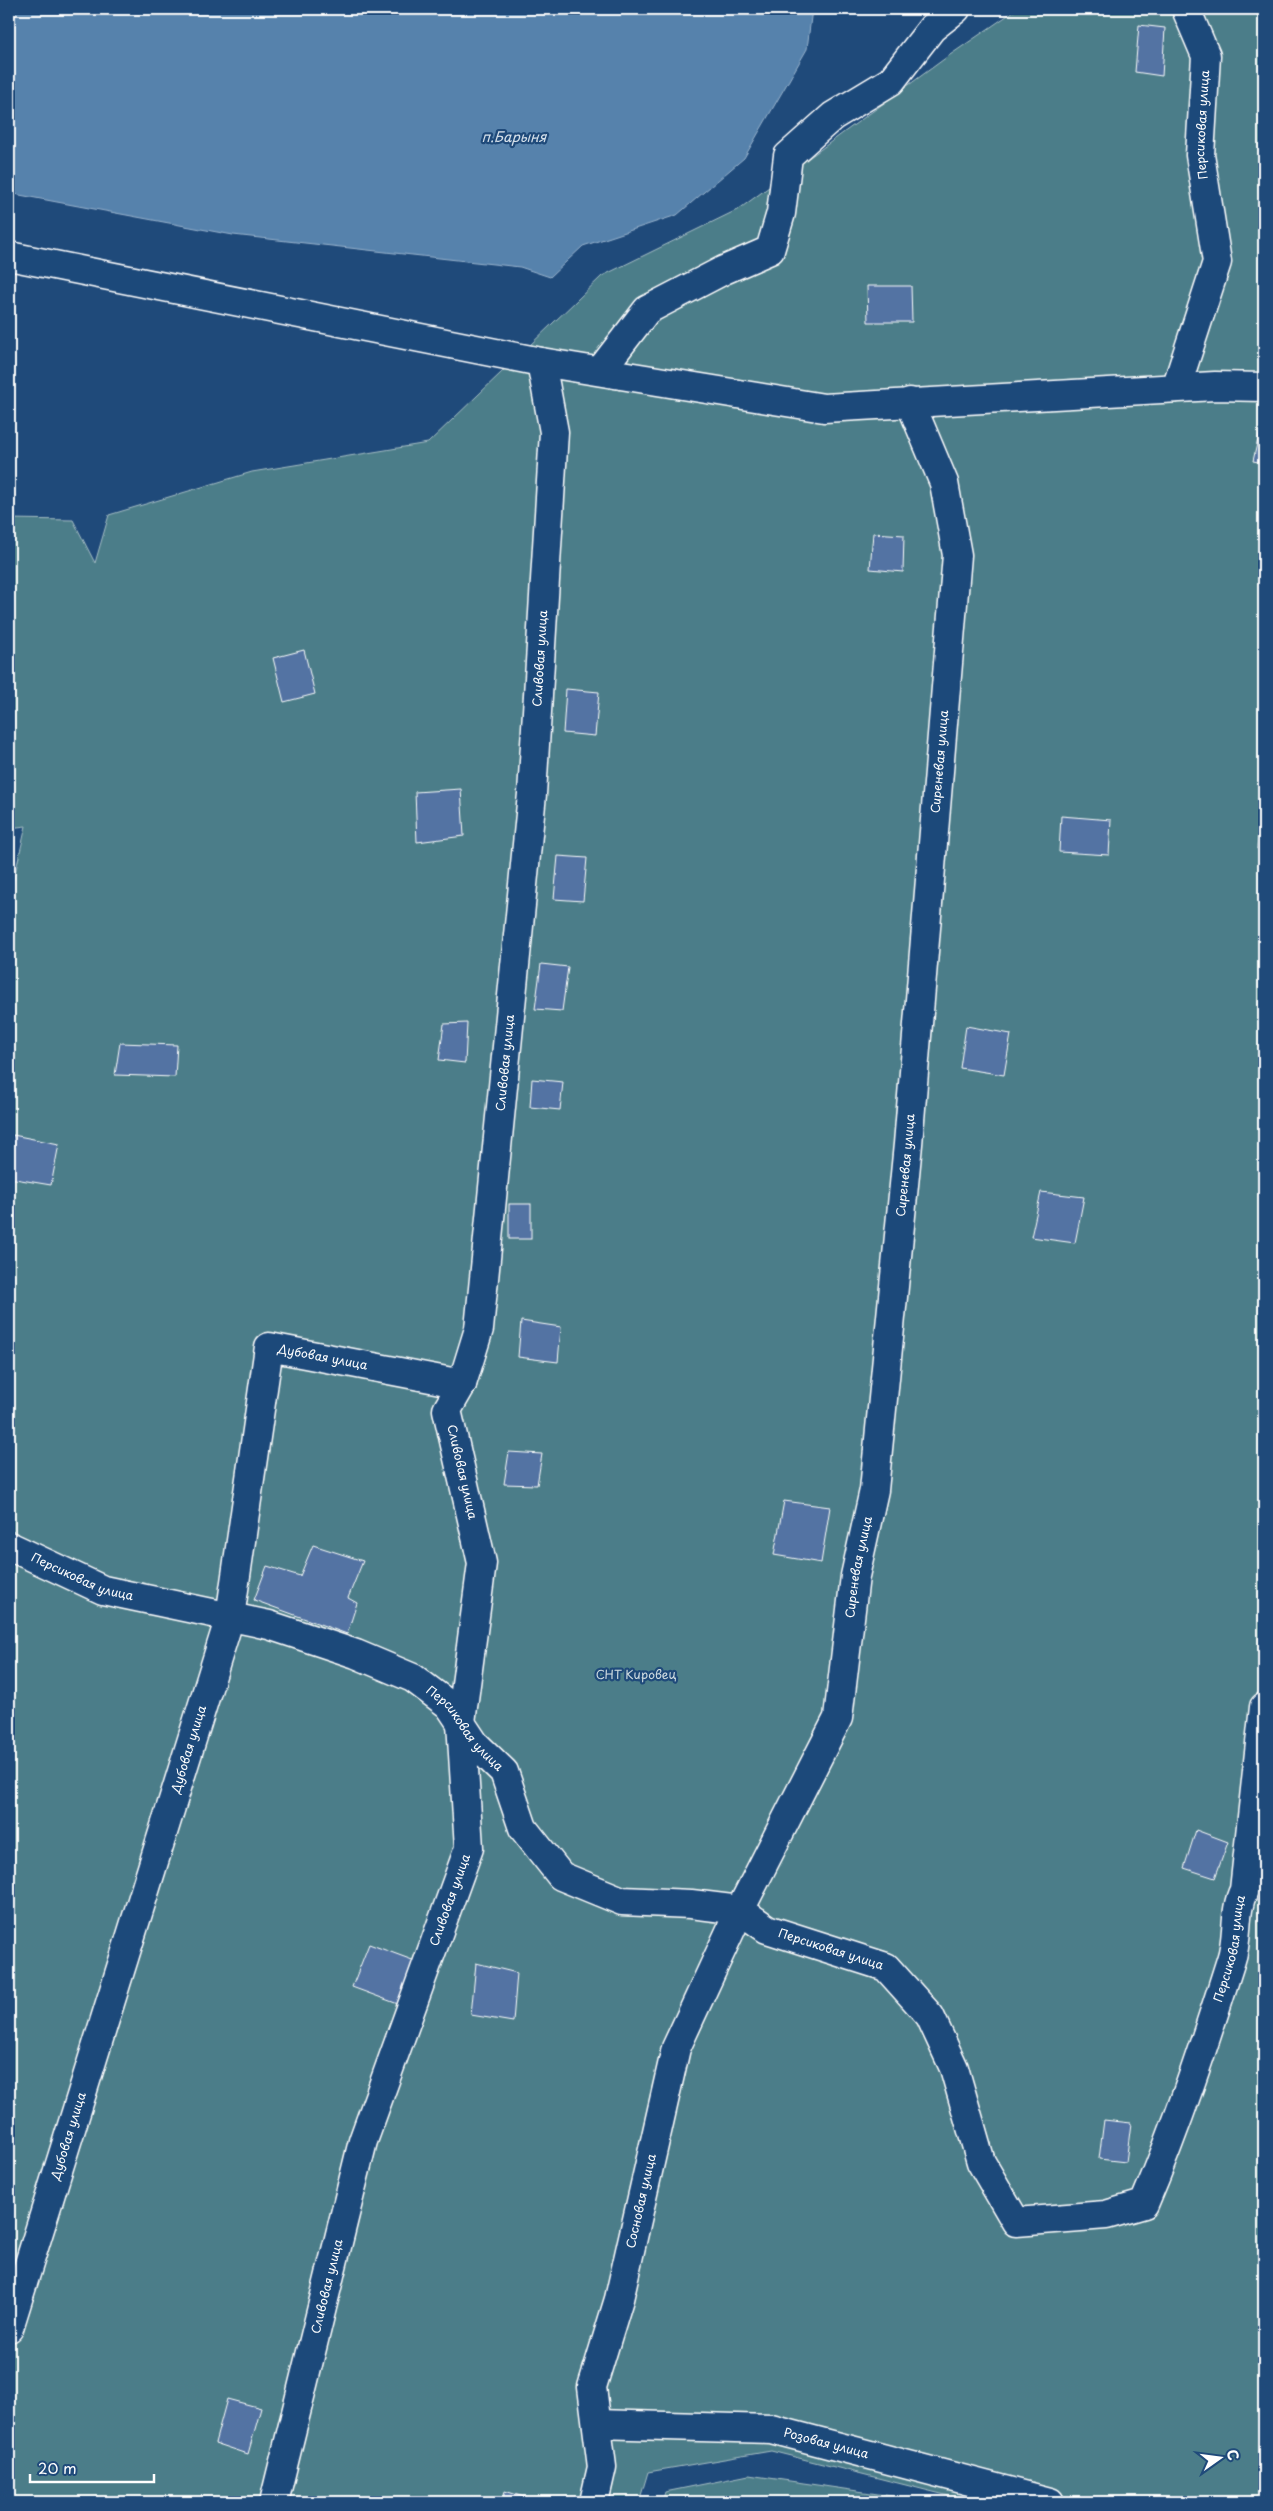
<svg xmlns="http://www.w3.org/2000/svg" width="1273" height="2511" font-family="'Playpen Sans',sans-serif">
	<rect width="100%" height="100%" fill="#1f4a7a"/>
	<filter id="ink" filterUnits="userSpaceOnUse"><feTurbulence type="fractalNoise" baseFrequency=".02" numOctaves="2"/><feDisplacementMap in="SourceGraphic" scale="10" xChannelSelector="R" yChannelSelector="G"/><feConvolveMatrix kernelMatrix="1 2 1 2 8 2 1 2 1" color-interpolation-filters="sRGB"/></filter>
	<g filter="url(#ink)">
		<!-- green -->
		<g fill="#4c7d89" stroke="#a6bec4">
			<path d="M1017,9H1264V2502H973L771,2451L648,2472L639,2502H9V900L26,826L9,828V519L73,520L95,563L109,515L252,472L428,443L602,276L739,209L947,57Z"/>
			<path d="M749,2475L905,2498L915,2502H662L665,2492Z"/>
		</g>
		<!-- water -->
		<path fill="#5682ac" stroke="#9ab4cd" d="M9,9H352L376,15L419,9H812L807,49L744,158L677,215L583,246L550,277L520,267L233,235L9,193Z"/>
		<!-- building -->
		<g fill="#5273a3" stroke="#fff">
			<path d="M1139,25L1165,28L1162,76L1135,72Z"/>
			<path d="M867,286H911L912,322H868Z"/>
			<path d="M1262,422H1264V463L1253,461Z"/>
			<path d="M873,533L904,535L903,572L870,569Z"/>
			<path d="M304,650L315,694L284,702L273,658Z"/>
			<path d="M566,689L599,692L595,736L563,733Z"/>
			<path d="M1263,784H1264V849H1257Z"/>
			<path d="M461,789L464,836L417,842L415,792Z"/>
			<path d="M1061,816L1111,820L1109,855L1059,852Z"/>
			<path d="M558,856L587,858L583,901L554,899Z"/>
			<path d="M541,964L568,967L562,1011L535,1009Z"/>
			<path d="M467,1023L465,1063L439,1060L444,1024Z"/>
			<path d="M966,1026L1011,1034L1004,1075L960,1068Z"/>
			<path d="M120,1043L177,1045L175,1077L115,1075Z"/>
			<path d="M532,1079L563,1082L560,1110L530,1107Z"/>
			<path d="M13,1135L59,1144L51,1185L9,1178V1158Z"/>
			<path d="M1041,1192L1084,1197L1075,1243L1031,1237Z"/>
			<rect x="509" y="1204" width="22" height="35"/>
			<path d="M521,1321L561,1327L558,1362L518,1357Z"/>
			<path d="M509,1452L542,1454L537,1485L504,1484Z"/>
			<path d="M784,1501L830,1507L821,1563L774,1555Z"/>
			<path d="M313,1545L363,1561L348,1598L357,1603L347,1634L254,1600L267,1566L300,1576Z"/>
			<path d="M1196,1830L1228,1842L1215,1878L1184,1868Z"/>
			<path d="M369,1944L415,1961L398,2004L352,1987Z"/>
			<path d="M476,1963L517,1973L513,2022L471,2015Z"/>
			<path d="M1104,2120L1131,2123L1126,2162L1099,2159Z"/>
			<path d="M227,2399L261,2408L248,2454L215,2443Z"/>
			<path d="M505,2491L536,2501V2502H502Z"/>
		</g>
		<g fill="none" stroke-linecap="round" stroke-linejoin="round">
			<!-- minor casing -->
			<g stroke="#fff" stroke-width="31">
				<g id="minor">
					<path d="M9,256L541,362L824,408L1215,386L1264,387"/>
					<path d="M600,371L647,310L724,270L770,250L781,213L788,156L833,116L891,81L932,28L956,9"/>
					<path id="s1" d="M1176,388L1217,262L1200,155L1206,56L1186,9"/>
					<path id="s2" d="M9,1546L103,1590L269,1625L356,1654L413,1678L449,1705L475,1744L504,1772L523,1828L561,1876L622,1901L691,1904L740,1910L767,1929L886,1967L930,2016L954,2068L981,2162L1016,2222L1106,2215L1144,2204C1178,2125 1205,2042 1231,1960C1239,1937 1233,1912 1244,1890L1264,1707"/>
					<path id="s3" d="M9,2328L230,1617L269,1347L462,1384"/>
					<path id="s4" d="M597,2424L771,2429L1050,2502"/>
					<path id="s5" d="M274,2502L363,2141L469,1848L461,1722L482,1563L447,1410L462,1384L479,1329L532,794L554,432L541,362"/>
					<path id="s6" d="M594,2502L602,2467L592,2387L619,2299L676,2048L740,1910L838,1718L855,1576L874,1490L908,1144L957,555L944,483L910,402"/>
				</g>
			</g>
			<!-- minor -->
			<use href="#minor" stroke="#1f4a7a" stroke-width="28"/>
		</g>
	</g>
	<g text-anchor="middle" stroke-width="4.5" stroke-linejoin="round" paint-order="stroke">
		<!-- street labels -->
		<g font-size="12" fill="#fff" stroke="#1f4a7a">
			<text dy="4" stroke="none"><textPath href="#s1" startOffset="271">Персиковая улица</textPath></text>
			<text dy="4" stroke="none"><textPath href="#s5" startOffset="1888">Сливовая улица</textPath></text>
			<text dy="4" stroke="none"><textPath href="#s6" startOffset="1796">Сиреневая улица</textPath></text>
			<text dy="4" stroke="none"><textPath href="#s5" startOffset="1482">Сливовая улица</textPath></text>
			<text dy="4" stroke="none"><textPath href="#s6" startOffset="1391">Сиреневая улица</textPath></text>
			<text dy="4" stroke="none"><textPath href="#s3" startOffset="1072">Дубовая улица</textPath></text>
			<text transform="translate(462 1472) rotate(77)" y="4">Сливовая улица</text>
			<text dy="4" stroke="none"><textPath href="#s6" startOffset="986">Сиреневая улица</textPath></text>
			<text dy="4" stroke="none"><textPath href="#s2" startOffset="80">Персиковая улица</textPath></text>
			<text dy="4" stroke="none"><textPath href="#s2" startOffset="500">Персиковая улица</textPath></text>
			<text dy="4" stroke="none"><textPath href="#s3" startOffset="606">Дубовая улица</textPath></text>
			<text dy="4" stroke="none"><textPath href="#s5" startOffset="628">Сливовая улица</textPath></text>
			<text dy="4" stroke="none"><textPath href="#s2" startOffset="1712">Персиковая улица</textPath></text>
			<text dy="4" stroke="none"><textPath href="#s2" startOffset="964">Персиковая улица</textPath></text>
			<text dy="4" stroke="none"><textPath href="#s3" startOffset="201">Дубовая улица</textPath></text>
			<text dy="4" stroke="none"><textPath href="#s6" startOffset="309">Сосновая улица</textPath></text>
			<text dy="4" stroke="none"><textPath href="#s5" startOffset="222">Сливовая улица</textPath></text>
			<text dy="4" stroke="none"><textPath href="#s4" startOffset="231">Розовая улица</textPath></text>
		</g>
		<!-- park labels -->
		<g font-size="12" fill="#d2dee2" stroke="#1f4a7a">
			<text x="636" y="1679">СНТ Кировец</text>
		</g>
		<!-- water labels -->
		<g font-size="14" font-style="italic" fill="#d5e0ea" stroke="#1f4a7a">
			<text x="514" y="142">п.Барыня</text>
		</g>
	</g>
	<!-- margin -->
	<rect width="1273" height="2511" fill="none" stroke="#1f4a7a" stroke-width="30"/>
	<rect x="15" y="15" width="1243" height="2481" fill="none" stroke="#fff" stroke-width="2" filter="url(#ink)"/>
	<!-- north arrow -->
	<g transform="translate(1220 2458) rotate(76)" stroke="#1f4a7a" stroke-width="4" paint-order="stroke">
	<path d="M0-4L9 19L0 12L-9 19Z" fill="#ffffff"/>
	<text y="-8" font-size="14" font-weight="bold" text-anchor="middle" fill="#ffffff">С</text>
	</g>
	<!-- scale -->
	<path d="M30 2474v8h124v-8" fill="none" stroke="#ffffff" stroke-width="2.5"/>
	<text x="38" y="2474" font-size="15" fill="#ffffff" stroke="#1f4a7a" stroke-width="4" paint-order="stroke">20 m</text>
</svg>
